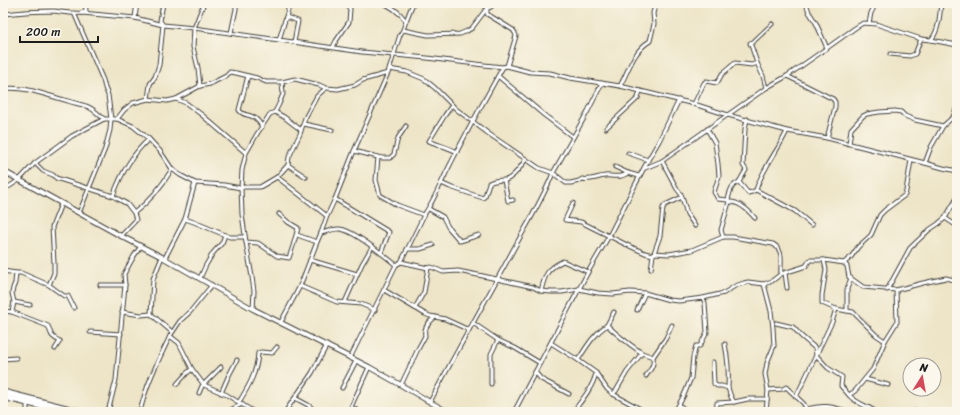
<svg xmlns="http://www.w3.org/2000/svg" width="960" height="415" font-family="Sriracha,sans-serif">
	<rect width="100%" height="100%" fill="#fbf7ec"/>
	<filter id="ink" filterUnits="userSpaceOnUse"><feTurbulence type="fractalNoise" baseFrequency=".025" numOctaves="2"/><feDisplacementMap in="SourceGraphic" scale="8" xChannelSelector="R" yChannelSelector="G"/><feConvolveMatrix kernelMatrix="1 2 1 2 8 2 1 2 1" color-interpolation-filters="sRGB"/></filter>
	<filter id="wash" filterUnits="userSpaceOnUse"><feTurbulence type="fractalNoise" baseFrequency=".012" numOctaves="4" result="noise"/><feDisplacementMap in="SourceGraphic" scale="16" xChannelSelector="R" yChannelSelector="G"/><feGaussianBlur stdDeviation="0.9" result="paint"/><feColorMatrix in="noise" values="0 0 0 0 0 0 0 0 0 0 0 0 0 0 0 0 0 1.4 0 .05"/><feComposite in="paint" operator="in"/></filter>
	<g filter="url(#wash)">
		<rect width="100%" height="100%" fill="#eee5c8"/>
	</g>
	<g filter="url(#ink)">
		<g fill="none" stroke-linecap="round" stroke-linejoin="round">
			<!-- minor casing -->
			<g stroke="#3c3a36" stroke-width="5">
				<g id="minor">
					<path d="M384,3L394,9L401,15L406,21"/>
					<path d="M485,3L487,8V14L513,30L515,33L516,36L507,66"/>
					<path d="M806,3L809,12L816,23L827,48"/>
					<path d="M74,13L103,80L105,88L108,95L111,119L110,130L105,149L79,213"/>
					<path d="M82,13L86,10L85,3"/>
					<path d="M3,14C20,12 37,11 53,11C63,12 72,14 82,13L135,18L163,25L194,28L279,40L362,52L427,58L484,65L503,67L507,66L530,72L550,73L570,78L620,86L694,104L728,115L787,131L827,138L925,163L943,168L957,171"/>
					<path d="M286,17L298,21L294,42"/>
					<path d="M135,18L137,3"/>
					<path d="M869,23L871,13L876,3"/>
					<path d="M403,30L428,35L460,34L467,31L472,28L487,8L491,7L494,3"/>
					<path d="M231,33L236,9V3"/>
					<path d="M279,40L288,10V3"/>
					<path d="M931,40C939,31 940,14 941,3"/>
					<path d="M333,47L336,41L349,22L350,9L347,5L344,3"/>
					<path d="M890,54L910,56L915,54L921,39"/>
					<path d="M389,69L407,72L424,79L435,88L456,109L489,134L539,168L553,173L566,183H571L579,181L582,179C590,181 597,177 605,176C615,175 619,179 628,173"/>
					<path d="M248,76L239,110C243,116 248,114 253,117C257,119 260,123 262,127"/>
					<path d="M498,76L544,115L573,137"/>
					<path d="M787,76L833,99L835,102V107L827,138"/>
					<path d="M200,86L198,68L193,47L194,28L204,3"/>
					<path d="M620,86C629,70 633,51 650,41L654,24L653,13L656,3"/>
					<path d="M766,88L763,76L757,63L752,48L750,43L753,42L772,24"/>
					<path d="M3,89C24,85 48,96 68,101C74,103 80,104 86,106C93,108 99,115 104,119"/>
					<path d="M148,99L150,84L155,77L159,65L163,25L160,21L163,3"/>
					<path d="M176,99L186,103L202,115L246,153"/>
					<path d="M694,104L704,83L706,81L717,83L722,74L735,63L752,65L757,63"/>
					<path d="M452,105L445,115L429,141C438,145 448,147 457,152"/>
					<path d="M275,112L284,117L301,130"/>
					<path d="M117,119L124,110L133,103L148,99L167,101L176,99L200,86L210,84L226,76L230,72L236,73L257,78L266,82H282L295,79L319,85L326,88L338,89L355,85L363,80L388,73"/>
					<path d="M304,124L332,130"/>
					<path d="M606,128L638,98L640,91"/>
					<path d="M707,129L715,143L718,164L719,176L714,192L718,199L728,200L729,202L721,230L723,237"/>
					<path d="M787,131C778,151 762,169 756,190L795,211L812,225"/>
					<path d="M849,144L851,129L863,116L867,114L879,112L895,111L901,112L905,116L915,120L943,126"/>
					<path d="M354,151L382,158H390L394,154L398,138L406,126"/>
					<path d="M628,153L648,160"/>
					<path d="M378,157L376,180L380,195L397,205L424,215"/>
					<path d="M662,161L677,189L681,194L687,214L695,226"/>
					<path d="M35,163L43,171L53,175L56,178L113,196L127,204L134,213L136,220L121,236"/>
					<path d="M925,163L931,147L943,126L953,117L957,106"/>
					<path d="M288,165L306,177"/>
					<path d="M615,167L628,173L639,176"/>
					<path d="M645,168L662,161L766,88L787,76L827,48L855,28L863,23L876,24L921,39L931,40L957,45"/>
					<path d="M277,177L327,216"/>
					<path d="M504,180L507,196L508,201L513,200"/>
					<path d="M739,182L746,170L743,165L745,129L747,119"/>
					<path d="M441,183L450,187L483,198L485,196L489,183C495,180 499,180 505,180C513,179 522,165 526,159"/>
					<path d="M3,189L10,186L19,180L35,163L72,136L104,119H117L133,126L149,139L160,151L172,169L180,175L195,183L224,185L241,188L244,187H260L277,177L288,165L289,157L300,134L305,118L317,96L326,88"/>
					<path d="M113,196C121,174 131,155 149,139"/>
					<path d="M335,199L389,232L381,253"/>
					<path d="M728,200C730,192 730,186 739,182L748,193L752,192L756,190"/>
					<path d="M729,202C739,201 749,211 755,218"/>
					<path d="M429,209L443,217L448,227L460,241L479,235"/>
					<path d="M134,213C150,201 162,186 172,169"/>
					<path d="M945,218L957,226"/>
					<path d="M185,219L194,222L225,235L230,237H245"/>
					<path d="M321,233C327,232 334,228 340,229C353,230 385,256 396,265"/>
					<path d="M297,235L317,242"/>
					<path d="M246,242L258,243L277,256L289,258L293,246L298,228L288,222L279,214"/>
					<path d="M407,249H420L433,245"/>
					<path d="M654,253L660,236L663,208L665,205L682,197"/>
					<path d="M165,258L185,219L195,183"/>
					<path d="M310,260L357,274"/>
					<path d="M824,260L844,263L847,266L849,277L863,287L896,290L923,283L946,278L957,281"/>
					<path d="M401,262L428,268L431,267L436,269L443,272L458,271L483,276L524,285L533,287L541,291L551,292H562L579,289L598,293L613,294L630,292L645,293L669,300L679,301L703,298L724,293L735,286L744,283L748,282L764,284L772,281L781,274C780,263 785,251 773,244L733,237H723L692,250L669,254L654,253L653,255L645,253L627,245L581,222L565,220L573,203"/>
					<path d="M844,263L851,257L858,247L871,235L880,215L885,210L905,195L906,191L911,160"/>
					<path d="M651,269L653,255"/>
					<path d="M3,271L16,273L15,283L13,288L12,293L14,302L12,312"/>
					<path d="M16,273H21L49,285L64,296H68L74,308"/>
					<path d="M785,273L787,288"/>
					<path d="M781,274L806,266L809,261L810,260H824L826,270L822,295V303L836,309L832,322L796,397"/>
					<path d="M200,278L206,265L213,253L222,243L225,235"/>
					<path d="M764,284L771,311L773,328L774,346L767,363L765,374L768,390L766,412"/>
					<path d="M49,285L54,273V263L52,227L61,204"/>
					<path d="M100,285H125"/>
					<path d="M300,286L337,302L361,304L375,310"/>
					<path d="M384,290L425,314L430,316L445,319L469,330"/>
					<path d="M887,290L910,248L929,230L938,224L945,218L957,198"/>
					<path d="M541,291C545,274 547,269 563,261L588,272"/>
					<path d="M14,302L30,305"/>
					<path d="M345,302L362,264L372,247"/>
					<path d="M415,308L424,292L428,268"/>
					<path d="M253,309L254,291L252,277L246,242L242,214L241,188L242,170L246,153L257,134L270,114L275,112L279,104L283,94L282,82"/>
					<path d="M836,309L853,312L876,335L885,341"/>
					<path d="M637,310L645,293"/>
					<path d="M3,311L12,312L48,326C52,334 49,336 60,341L55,349"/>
					<path d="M847,311V289L851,278"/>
					<path d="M122,312L141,315L151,314L172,332"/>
					<path d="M151,314L153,279L162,257"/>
					<path d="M281,322L300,286L317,242L321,233L327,216L335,199L354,151L388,73L400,35L403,30L406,21L413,3"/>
					<path d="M473,323L498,340L515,348L540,363"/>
					<path d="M776,323L793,327L801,336L815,348L816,355L828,368L842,377L841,386L849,395"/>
					<path d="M607,325L614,312"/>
					<path d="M90,332L121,334"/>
					<path d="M170,336L180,321L190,312L212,285"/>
					<path d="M551,343L578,360L596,373L607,389L613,394L616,391L627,372L642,353L653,357C655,365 650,370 646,376"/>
					<path d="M725,344C728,359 729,374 728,388"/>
					<path d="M653,357L666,338L672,325"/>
					<path d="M350,358L396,265L401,262L424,215C435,199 442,180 451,163C467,131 485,99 503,67"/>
					<path d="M3,359L16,358"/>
					<path d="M578,360C587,346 594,334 607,325C618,336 629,344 642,353"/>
					<path d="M713,362L714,384L717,386H722L728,388L731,397L734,402"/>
					<path d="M535,372L541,379L569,394"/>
					<path d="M865,379L888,385"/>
					<path d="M177,384L187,373L192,369"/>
					<path d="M491,384V354L498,340"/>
					<path d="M401,385L418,349L425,336C423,328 429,322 435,317"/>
					<path d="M342,388L356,361"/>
					<path d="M768,390L783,389L786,387L803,403L807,409L806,412"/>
					<path d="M199,393L202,386L221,367"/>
					<path d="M221,393L228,377L237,360"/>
					<path d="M613,394L646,412"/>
					<path d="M295,398L308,405L317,412"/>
					<path d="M239,402C249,386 257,372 258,353L261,352L272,353L277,347"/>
					<path d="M430,402C456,352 485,302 512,252C526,226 542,201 553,173L588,111L602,83"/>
					<path d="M679,405L688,412"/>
					<path d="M807,409C821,405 830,406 843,410"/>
					<path d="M27,412V403"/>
					<path d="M108,412L116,380L125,285L124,274L134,256L141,246"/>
					<path d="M140,412C146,385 158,361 170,336L179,343L192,369L204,385L227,395L254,412"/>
					<path d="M227,412L242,404"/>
					<path d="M285,412L312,373L327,345"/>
					<path d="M358,412V411L351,407L369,367"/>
					<path d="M514,412L588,272L609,236L648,160L659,141L679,100"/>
					<path d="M573,412C582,400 593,387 596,373"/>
					<path d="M675,412L684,395L691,378L693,357L696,346H700L707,332L705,303L703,298"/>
					<path d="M716,412L717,403L734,402L748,399H767"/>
					<path d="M876,412C868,406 855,403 849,395L855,391L873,369L885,341L897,322L896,290"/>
					<path d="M915,412V411"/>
				</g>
			</g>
			<!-- tertiary casing -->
			<g stroke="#3c3a36" stroke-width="6">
				<path id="tertiary" d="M3,171L121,236L162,257L253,309L369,367L401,385L430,402L448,412"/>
			</g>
			<!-- trunk casing -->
			<g stroke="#3c3a36" stroke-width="7">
				<g id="trunk">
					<path d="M3,392L82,412"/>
					<path d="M3,397L65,412"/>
				</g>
			</g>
			<!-- minor -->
			<use href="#minor" stroke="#fff" stroke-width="3"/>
			<!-- tertiary -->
			<use href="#tertiary" stroke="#fff" stroke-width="4"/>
			<!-- trunk -->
			<use href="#trunk" stroke="#fff" stroke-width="5"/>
		</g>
	</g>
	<!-- margin -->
	<rect width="960" height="415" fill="none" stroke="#fbf7ec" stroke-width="16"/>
	<!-- north arrow -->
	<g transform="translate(922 377) rotate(11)"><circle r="19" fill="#fbf7ec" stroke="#a29f99"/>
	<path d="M0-3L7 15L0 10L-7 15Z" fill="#d1495b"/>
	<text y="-6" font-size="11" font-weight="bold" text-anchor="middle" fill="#1c1c1c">N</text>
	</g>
	<!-- scale -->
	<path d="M20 36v6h78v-6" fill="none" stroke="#1c1c1c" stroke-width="2"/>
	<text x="26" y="36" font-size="12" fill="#1c1c1c" stroke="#fbf7ec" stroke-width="3" paint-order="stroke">200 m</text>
</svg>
